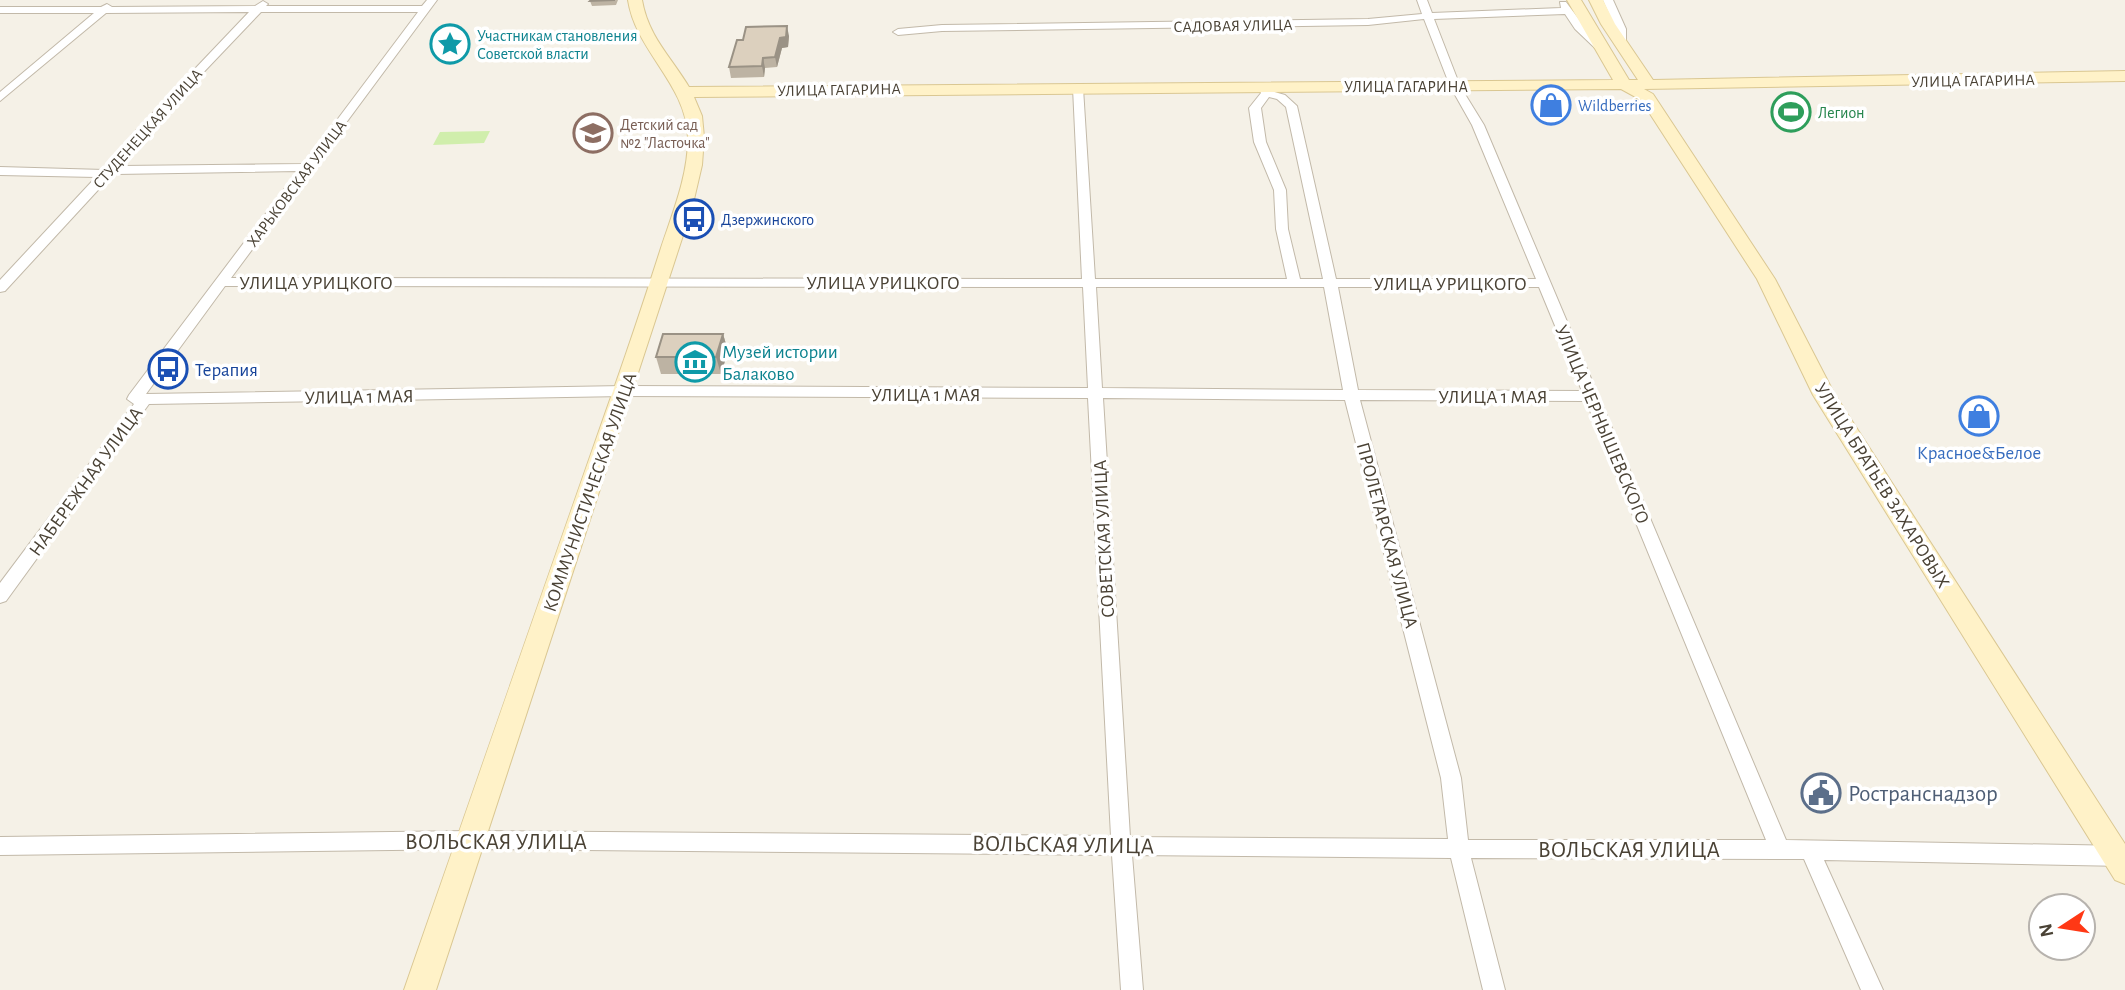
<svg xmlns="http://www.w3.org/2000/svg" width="2125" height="990" font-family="'Alegreya Sans',sans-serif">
	<rect width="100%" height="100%" fill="#f5f1e7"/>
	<!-- green -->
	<path fill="#d0eeac" d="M490,131L484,143L433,145L440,132Z"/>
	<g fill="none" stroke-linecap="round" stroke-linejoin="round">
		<!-- street casing -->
		<g stroke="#c2b9a9" stroke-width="2">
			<g id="street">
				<path d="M427,0H437L231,278L1082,279L1073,88L1078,85L1083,88L1095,279H1287L1276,229L1274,190L1254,142L1249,108L1261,93L1259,86L1264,83L1268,84L1271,91L1285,95L1297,106L1336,279H1536L1472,125L1450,86L1424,19L1368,25L942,31L898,35L893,32L898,29L942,25L1368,19L1422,14L1417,0H1427L1432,13L1561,8L1560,2H1566L1583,25L1604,45V49H1596L1575,29L1565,14L1434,19L1460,86L1484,125L1786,840L2125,846V866L1824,860L1883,990H1861L1804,859L1471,858L1505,990H1483L1451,858L1132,855L1143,990H1121L1112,855L470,849L0,855V837L470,831L1111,836L1088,398L624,396L149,404L6,601L0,603V583L134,404L127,399L129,395L298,171L116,174L110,177L5,291L0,292V280L96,177L0,175V167L104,170L110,168L131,136L249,12L106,13L0,101V92L94,13H0V7H101L107,4L112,7L255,6L263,1L268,4L266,6H422ZM261,12H418L304,164L122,166L139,140ZM1269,97L1277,99L1286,107L1323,279H1300L1288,229L1286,190L1266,142L1261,108ZM225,286L1083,287L1088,388L624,386L146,394ZM1096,287H1324L1343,390L1102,388ZM1338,287H1539L1582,391L1358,390ZM1103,398L1345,400L1441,778L1448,839L1130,837ZM1360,400L1586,401L1766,840H1468L1461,778Z"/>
				<path d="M1603,0H1613L1626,29V49L1617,47L1616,29Z"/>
			</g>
		</g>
		<!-- secondary casing -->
		<g stroke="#dac792" stroke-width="2">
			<path id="secondary" d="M628,0H642C648,36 671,57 689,87L1613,80L1567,0H1581L1629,80H1638L1601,24L1589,0H1603L1615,24L1653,80L2125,71V81L1644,89L1653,94L1775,279L1834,393L2125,844V884L2115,880L1813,395L1757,279L1641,100L1621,89L694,97L702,116L704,137L702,165L692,208L436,990H404C471,797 538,604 606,411C625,358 643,304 660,251C672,214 688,177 688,138C687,84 636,52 628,0Z"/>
		</g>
		<!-- street -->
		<use href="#street" fill="#fff" fill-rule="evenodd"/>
		<!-- secondary -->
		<use href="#secondary" fill="#fff2c8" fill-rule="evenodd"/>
	</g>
	<!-- wall -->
	<g fill="#bdb3a3">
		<path d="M618,0L616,5L592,6L590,1Z"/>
		<path d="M789,36L788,47L782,48L777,67L765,68L764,77L731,78L729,67L743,40Z"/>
		<path d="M723,334L728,351L721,374H661L656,357Z"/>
	</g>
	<!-- shaded-wall -->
	<g fill="#9a9285">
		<path d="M787,26L789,36L788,47L782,48L777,67L775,57L780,38Z"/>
		<path d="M763,58L765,68L764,77L762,66Z"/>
		<path d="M723,334L728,351L721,374L716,357Z"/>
	</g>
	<!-- building -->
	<g fill="#dcd0be" stroke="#9a9285" stroke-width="2">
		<path d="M591,0H615L590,1Z"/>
		<path d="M787,26L786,37L780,38L775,57L763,58L762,66L729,67L737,40H743L746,27Z"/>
		<path d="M663,334H723L716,357H656Z"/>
	</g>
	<!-- icons -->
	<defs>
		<g id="sight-ring" transform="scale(2.0125)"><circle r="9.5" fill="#fff" stroke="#0f9aa8" stroke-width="1.5"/><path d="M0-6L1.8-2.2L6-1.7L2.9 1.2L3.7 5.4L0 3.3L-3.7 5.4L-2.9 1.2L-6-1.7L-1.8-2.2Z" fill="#0f9aa8"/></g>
		<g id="shop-ring" transform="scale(2.0125)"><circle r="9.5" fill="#fff" stroke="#3f7fe0" stroke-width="1.5"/><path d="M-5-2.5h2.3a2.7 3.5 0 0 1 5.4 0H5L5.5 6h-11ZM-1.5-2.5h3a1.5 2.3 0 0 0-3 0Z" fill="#3f7fe0"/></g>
		<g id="stadium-ring" transform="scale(2.0125)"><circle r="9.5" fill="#fff" stroke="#2e9e5b" stroke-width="1.5"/><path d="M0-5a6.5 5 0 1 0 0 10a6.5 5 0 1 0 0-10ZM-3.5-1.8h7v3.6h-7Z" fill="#2e9e5b"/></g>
		<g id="school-ring" transform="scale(2.0125)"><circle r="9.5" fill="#fff" stroke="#8d6e63" stroke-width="1.5"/><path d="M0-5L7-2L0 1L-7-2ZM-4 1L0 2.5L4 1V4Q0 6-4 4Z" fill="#8d6e63"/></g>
		<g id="bus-ring" transform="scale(2.0125)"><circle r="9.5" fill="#fff" stroke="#1a4fb4" stroke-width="1.5"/><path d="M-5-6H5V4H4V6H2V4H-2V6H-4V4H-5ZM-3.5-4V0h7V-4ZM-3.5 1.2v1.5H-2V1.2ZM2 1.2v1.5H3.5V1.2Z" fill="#1a4fb4"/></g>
		<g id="museum-ring" transform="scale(2.0125)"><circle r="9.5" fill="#fff" stroke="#0f9aa8" stroke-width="1.5"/><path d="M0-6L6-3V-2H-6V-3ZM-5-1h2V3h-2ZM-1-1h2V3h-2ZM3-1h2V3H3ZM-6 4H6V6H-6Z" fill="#0f9aa8"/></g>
		<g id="civic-ring" transform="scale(2.0125)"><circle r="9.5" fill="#fff" stroke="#5c6f8a" stroke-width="1.5"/><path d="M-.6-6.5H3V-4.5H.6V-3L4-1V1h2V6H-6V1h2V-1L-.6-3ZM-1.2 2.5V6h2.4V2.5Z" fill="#5c6f8a"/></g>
	</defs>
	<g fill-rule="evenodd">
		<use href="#sight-ring" x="450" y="44"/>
		<use href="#shop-ring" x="1551" y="105"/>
		<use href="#stadium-ring" x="1791" y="112"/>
		<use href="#school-ring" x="593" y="133"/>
		<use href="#bus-ring" x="694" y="219"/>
		<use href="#museum-ring" x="695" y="362"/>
		<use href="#bus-ring" x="168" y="369"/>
		<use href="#shop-ring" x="1979" y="416"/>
		<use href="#civic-ring" x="1821" y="793"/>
	</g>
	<g text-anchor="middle" stroke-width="7" stroke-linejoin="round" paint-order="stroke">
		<!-- far-street labels -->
		<g font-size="16" fill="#4a4235" stroke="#fff">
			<text transform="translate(1233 25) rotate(-1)" y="6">САДОВАЯ УЛИЦА</text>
			<text transform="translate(1973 80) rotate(-1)" y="6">УЛИЦА ГАГАРИНА</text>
			<text x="1406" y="92">УЛИЦА ГАГАРИНА</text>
			<text transform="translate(839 89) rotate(-1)" y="6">УЛИЦА ГАГАРИНА</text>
			<text transform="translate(147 128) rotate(-48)" y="6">СТУДЕНЕЦКАЯ УЛИЦА</text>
			<text transform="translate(296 183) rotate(-53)" y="6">ХАРЬКОВСКАЯ УЛИЦА</text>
		</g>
		<!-- far-culture labels -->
		<g font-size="16" fill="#0d838f" stroke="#fff" text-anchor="start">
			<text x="477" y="41">Участникам становления<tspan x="477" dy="18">Советской власти</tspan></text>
		</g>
		<!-- far-shop labels -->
		<g font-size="16" fill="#366cbe" stroke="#fff" text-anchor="start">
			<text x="1578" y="111">Wildberries</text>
		</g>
		<!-- far-leisure labels -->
		<g font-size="16" fill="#27864d" stroke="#fff" text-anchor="start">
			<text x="1818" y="118">Легион</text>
		</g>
		<!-- far-education labels -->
		<g font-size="16" fill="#785e54" stroke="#fff" text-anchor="start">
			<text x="620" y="130">Детский сад<tspan x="620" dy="18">№2 "Ласточка"</tspan></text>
		</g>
		<!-- far-transit labels -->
		<g font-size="16" fill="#164399" stroke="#fff" text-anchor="start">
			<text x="721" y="225">Дзержинского</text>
		</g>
		<!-- street labels -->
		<g font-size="19" fill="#4a4235" stroke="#fff">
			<text x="316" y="289">УЛИЦА УРИЦКОГО</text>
			<text x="883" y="289">УЛИЦА УРИЦКОГО</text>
			<text x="1450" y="290">УЛИЦА УРИЦКОГО</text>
			<text x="926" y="401">УЛИЦА 1 МАЯ</text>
			<text transform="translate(359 396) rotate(-1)" y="7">УЛИЦА 1 МАЯ</text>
			<text x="1493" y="403">УЛИЦА 1 МАЯ</text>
			<text transform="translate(1603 424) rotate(67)" y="7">УЛИЦА ЧЕРНЫШЕВСКОГО</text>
			<text transform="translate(85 481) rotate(-54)" y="7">НАБЕРЕЖНАЯ УЛИЦА</text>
			<text transform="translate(1883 485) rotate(58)" y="7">УЛИЦА БРАТЬЕВ ЗАХАРОВЫХ</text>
			<text transform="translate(589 492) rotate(-71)" y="7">КОММУНИСТИЧЕСКАЯ УЛИЦА</text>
			<text transform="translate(1388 535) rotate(75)" y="7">ПРОЛЕТАРСКАЯ УЛИЦА</text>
			<text transform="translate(1103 539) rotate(-93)" y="7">СОВЕТСКАЯ УЛИЦА</text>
		</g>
		<!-- culture labels -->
		<g font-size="19" fill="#0d838f" stroke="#fff" text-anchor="start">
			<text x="722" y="358">Музей истории<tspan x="722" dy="22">Балаково</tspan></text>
		</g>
		<!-- transit labels -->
		<g font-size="19" fill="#164399" stroke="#fff" text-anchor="start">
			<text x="195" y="376">Терапия</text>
		</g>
		<!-- shop labels -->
		<g font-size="19" fill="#366cbe" stroke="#fff">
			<text x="1979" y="459">Красное&amp;Белое</text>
		</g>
		<!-- near-service labels -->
		<g font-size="23" fill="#4e5e75" stroke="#fff" text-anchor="start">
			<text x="1848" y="801">Ространснадзор</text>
		</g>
		<!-- near-street labels -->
		<g font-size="23" fill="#4a4235" stroke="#fff">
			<text x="496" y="849">ВОЛЬСКАЯ УЛИЦА</text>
			<text transform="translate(1063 844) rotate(1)" y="8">ВОЛЬСКАЯ УЛИЦА</text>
			<text x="1629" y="857">ВОЛЬСКАЯ УЛИЦА</text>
		</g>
	</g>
	<!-- north arrow -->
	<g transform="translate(2062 927) rotate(258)"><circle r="33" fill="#ffffff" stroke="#b7b3ae" stroke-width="2"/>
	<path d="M0-5L12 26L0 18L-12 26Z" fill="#ff3815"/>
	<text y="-10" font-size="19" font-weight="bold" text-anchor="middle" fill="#4a4235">N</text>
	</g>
</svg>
